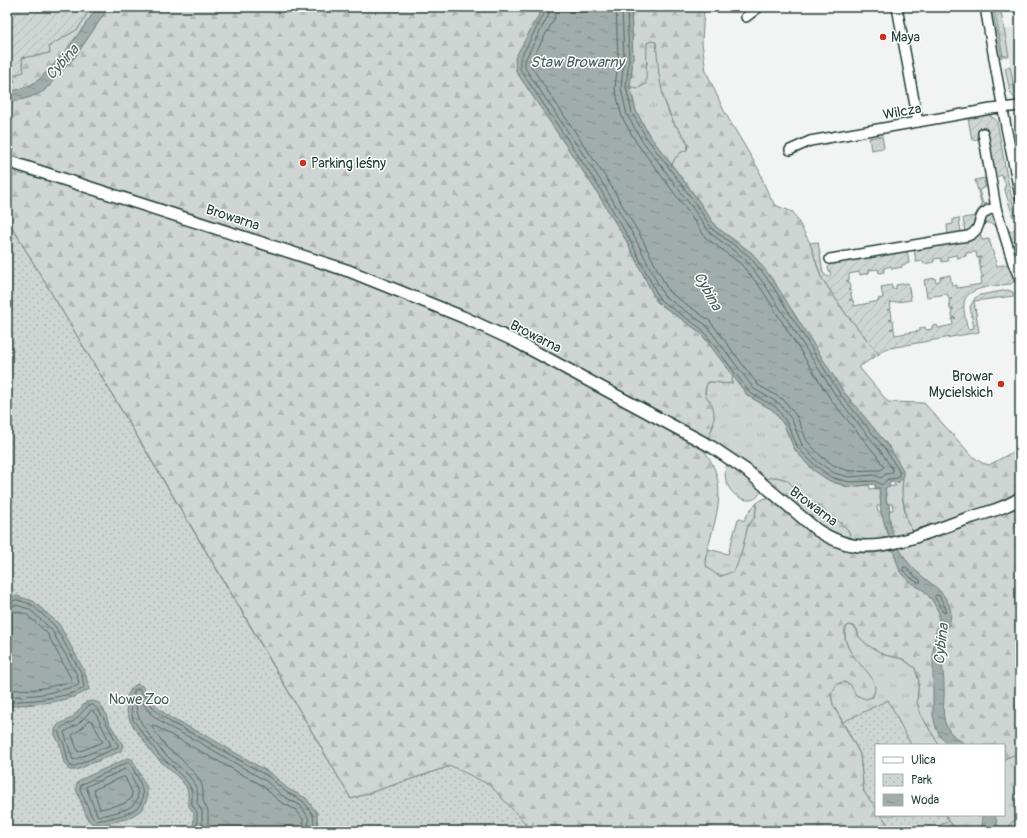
<svg xmlns="http://www.w3.org/2000/svg" width="1027" height="838" font-family="Pangolin,sans-serif">
	<defs>
		<pattern id="grass-tufts" width="24" height="20" patternUnits="userSpaceOnUse"><rect width="24" height="20" fill="#ced5d3"/><path d="M3 7l-1-3M5 7V3M7 7l1-3M15 17l-1-3M17 17v-4M19 17l1-3" fill="none" stroke="#b0b8b6"/></pattern>
		<pattern id="forest-firs" width="22" height="20" patternUnits="userSpaceOnUse"><rect width="22" height="20" fill="#ced5d3"/><path d="M5 1l3.5 6h-7zM16 11l3.5 6h-7z" fill="#b0b8b6"/></pattern>
		<pattern id="park-dots" width="8" height="8" patternUnits="userSpaceOnUse"><rect width="8" height="8" fill="#ced5d3"/><path d="M2 2h.1M6 6h.1" fill="none" stroke="#b0b8b6" stroke-width="1.8" stroke-linecap="round"/></pattern>
		<pattern id="garden-furrows" width="10" height="10" patternUnits="userSpaceOnUse"><rect width="10" height="10" fill="#ced5d3"/><path d="M-1 1l2-2M0 10L10 0M9 11l2-2" fill="none" stroke="#b0b8b6"/></pattern>
		<pattern id="water-ripples" width="26" height="14" patternUnits="userSpaceOnUse"><rect width="26" height="14" fill="#a1adaa"/><path d="M2 4q2-2 4 0t4 0M15 11q2-2 4 0t4 0" fill="none" stroke="#838e8b"/></pattern>
	</defs>
	<rect width="100%" height="100%" fill="#f2f3f3"/>
	<filter id="ink" filterUnits="userSpaceOnUse"><feTurbulence type="fractalNoise" baseFrequency=".025" numOctaves="2"/><feDisplacementMap in="SourceGraphic" scale="8" xChannelSelector="R" yChannelSelector="G"/><feConvolveMatrix kernelMatrix="1 2 1 2 8 2 1 2 1" color-interpolation-filters="sRGB"/></filter>
	<g filter="url(#ink)">
		<!-- built -->
		<path fill="#e0e4e3" d="M1020,27V95L1015,92L1004,30Z"/>
		<!-- grass -->
		<g fill="url(#grass-tufts)" stroke="#768984">
			<path d="M989,7H992L1002,58L998,55Z"/>
			<path d="M994,7H1000L1009,56H1003Z"/>
			<path d="M651,41L656,42L657,46C659,72 661,98 673,122C678,130 685,136 688,145L687,150C678,153 675,157 672,165L649,135L636,111L630,86L637,89L647,64L646,51L647,43Z"/>
			<path d="M1010,66L1015,92L1020,95V101L1017,102L1010,92L1005,68Z"/>
			<path d="M959,218L961,232L948,235L947,225L953,224V219Z"/>
			<path d="M733,375L748,396L773,410L784,425L795,450L812,469L830,481L848,487L869,485L870,489L879,488L881,505L877,506L878,512H881L887,532L892,531L889,514L890,510H893L892,504H887L885,487L895,486L894,482H899L903,477C901,496 903,515 913,531L873,540L851,538L848,530L841,523L830,517L821,507L804,497L787,480L776,477L765,479L752,468L708,439L714,424C710,411 701,395 708,382C717,381 723,385 732,383Z"/>
			<path d="M727,463L761,489C757,513 716,495 727,463Z"/>
			<path d="M757,503C756,508 756,514 754,518C752,522 748,524 747,529C744,541 743,557 736,568C729,578 713,578 707,567C704,562 706,555 708,549L728,554L738,519L740,518L744,521L750,510Z"/>
			<path d="M849,625C856,626 857,631 859,637L885,655L903,659L915,668L919,681L917,701L921,715L939,745H876V808L843,722L833,705L831,694L837,684L844,682L850,684L868,674C863,668 855,661 851,654C847,646 841,632 849,625Z"/>
			<path d="M1016,754L1020,755V816L1010,824V831H958L949,821L928,831H893L881,815H1004V759Z"/>
		</g>
		<!-- forest -->
		<g fill="url(#forest-firs)" stroke="#768984">
			<path d="M91,7H98L65,52L40,79L29,86L13,92H7V82H15L13,75L23,72L21,58L49,53V46L78,29Z"/>
			<path d="M108,7H542L516,71L595,189L627,242L657,302L700,332L733,375L732,383C723,385 717,381 708,382C700,399 710,396 713,408C716,419 712,429 708,439L515,336L318,255L7,155V102H13L75,57L104,14Z"/>
			<path d="M631,7H704L702,43L706,71L724,111L759,170L764,184L771,199L777,206L793,212L810,243L821,277L846,314L879,354L859,367L888,402L924,403L972,456L982,463L989,465L1020,448V489C1010,498 996,502 984,507C961,515 937,523 913,531L907,522L902,493L903,477L890,448L843,391L752,253L716,227L696,197L672,165C675,157 678,153 687,150L688,145L686,139L674,123L664,100L659,75L656,42L651,41L647,43L646,84L637,89L630,86L633,59Z"/>
			<path d="M7,169L24,175L25,172L170,217L365,282L463,323L512,345L701,447C733,484 714,519 705,560L707,567L717,575L721,576L732,572L736,568L743,546L748,526L755,517L757,503C762,499 767,496 774,500C793,517 812,538 837,547C848,551 861,554 873,553C884,552 897,548 908,544C942,535 976,522 1009,511L1020,505V755L1016,754L1004,759V745H939L921,715L917,701L919,681L915,668L903,659L885,655L869,646L859,637L857,629L853,626L849,625L845,628C841,657 873,668 875,687C875,690 874,694 873,697L865,699L856,695L850,684L844,682L837,684L831,694L833,705L860,754L864,792L876,808V815H881L893,831H529L526,824L451,766L351,799L239,606L7,219Z"/>
			<path d="M776,477L787,480L804,497L821,507L830,517L841,523L848,530L851,538C817,529 792,501 765,479Z"/>
			<path d="M1020,816V831H1010V824Z"/>
			<path d="M949,821L958,831H928Z"/>
		</g>
		<!-- park -->
		<g fill="url(#park-dots)" stroke="#768984">
			<path d="M7,219L239,607L351,799L451,766L490,785L526,824L529,831H7Z"/>
			<path d="M888,700L911,745H876V808L864,792L860,754L843,722Z"/>
			<path d="M881,815H946L949,821L928,831H893Z"/>
		</g>
		<!-- garden -->
		<g fill="url(#garden-furrows)" stroke="#768984">
			<path d="M7,7H91L78,29L49,46L50,53L22,58L24,72L13,75L7,60Z"/>
			<path d="M990,114L991,117L994,118L997,121L1006,172L1015,213L1013,217L1004,187L1006,186L1002,175L984,181L986,187L979,190L983,204L990,203C970,214 981,216 971,231L965,232L963,218L975,216L978,210L982,206L975,180L986,178L979,139L972,140L968,118Z"/>
			<path d="M882,136L884,148L871,150L869,138Z"/>
			<path d="M990,214L994,215L1015,278V280L1011,284C997,286 966,286 964,303C963,311 966,321 968,329L974,328L970,307L975,298L980,295L1008,290L1013,292L1014,296L974,301L979,332L884,349L879,354L846,314L821,277L810,243L818,242L823,273L828,277H829L831,274L828,268L829,266L832,263L907,250L909,263L902,265V267L892,269L891,266L884,268V272L879,273L878,269L869,270V273L860,275L859,272L849,274V280L846,281H849L850,289L848,290H850L852,299L849,300H853L854,306L879,301L878,299L883,298L881,287L892,285V289H896V285L908,283L911,300L890,303L891,309L887,310H891L892,319L889,320H893L894,328L890,329H894L895,335L920,331V328L925,327L926,330L932,329V326L937,325L938,328L953,325L952,319L956,318H953L951,310L954,309H950L949,300L952,299H949L947,294L927,297L924,280L935,278L936,282L940,281V277L950,275L952,286L957,285V288L982,284L981,277H984L982,276L980,268L983,267H980L979,258L981,257L977,258L976,252L966,253V256L957,258L956,255L947,257L948,261L942,262L941,258L934,259V262L924,264L923,261L916,262L914,249L971,240L980,234L982,240L989,239L997,266L1008,264C1007,257 1001,229 994,225C991,223 988,224 985,222V218Z"/>
			<path d="M1016,229L1017,232H1020V249L1016,250L1014,248L1008,232Z"/>
		</g>
		<!-- water -->
		<g fill="url(#water-ripples)" stroke="#6d807b">
			<path d="M98,7H108L104,14L75,57L44,91L31,97L13,102H7V92L13,91L29,86L40,79L65,52Z"/>
			<path d="M542,7H631L633,59L630,86L636,111L649,135L696,197L716,227L752,253L773,280L843,391L890,448L903,470V477L899,482L889,483L890,487L885,488L887,504H889C890,510 889,516 890,522C892,536 903,558 913,568C925,581 945,589 950,608C954,621 944,631 942,643C940,657 944,672 944,686C945,699 941,714 946,725C951,736 959,740 968,745H948L942,739L936,728L933,715V654L934,641L939,618V613L932,600L923,590L909,582L900,572L881,512L880,505H881L879,488L875,489V484L849,487L830,481L812,469L795,450L784,425L773,410L748,396L700,332L657,302L627,242L595,189L516,71L515,58L540,13Z"/>
			<path d="M17,596L33,601L59,624L85,672L89,689C79,698 49,703 35,704C24,705 17,704 7,708V597Z"/>
			<path d="M138,684L142,686L158,708L172,719L203,734L272,774L288,789L306,798L317,813L318,831H193L194,813C182,800 193,798 185,785C178,775 167,768 158,759C153,755 149,748 145,742C134,728 122,714 128,695C130,690 132,686 138,684Z"/>
			<path d="M93,701L99,703L105,712L108,721L123,745L121,751L76,770H69L64,763L60,745L55,735V729L59,724L72,718L86,702Z"/>
			<path d="M128,758L132,759L147,788V798L143,809L129,818L102,825H94L88,820L76,789L77,783L82,779Z"/>
			<path d="M982,815H995L999,831H982Z"/>
		</g>
		<g fill="none" stroke-linecap="round" stroke-linejoin="round">
			<!-- shore -->
			<g stroke="#536a63" stroke-width="1">
				<path d="M545,7L544,14L520,59V69L599,187L630,240L660,300L702,329L750,393L776,407L787,423L798,448L815,465L831,477L849,482L875,481L882,485L888,479L898,478L899,476V471L886,450L840,394L770,282L749,256L713,230L693,200L646,137L632,113L626,87L629,59L627,7"/>
				<path d="M551,7L548,16L525,60V68L603,184L635,238L664,296L706,325L754,389L780,404L792,420L802,445L818,462L834,473L849,477L874,475L881,478L886,474L892,473L893,470L882,453L836,396L765,285L745,259L710,233L689,203L641,139L627,115L621,88L624,59L622,7"/>
				<path d="M557,7L554,19L531,61V66L608,181L640,235L669,292L710,321L758,385L784,400L797,417L807,441L822,457L836,467L850,471L873,470H881L884,467L877,456L831,400L761,288L741,264L705,237L684,206L636,142L622,117L615,89L618,59L616,7"/>
				<path d="M904,567H906L910,572L920,580L921,582L918,583L911,578L903,570Z"/>
				<path d="M936,595H939L946,609L945,613L943,612L935,597Z"/>
				<path d="M7,601L17,600L31,604L55,626L82,674L84,687C79,694 45,699 36,700C25,701 17,700 7,704"/>
				<path d="M7,606L16,605L29,609L51,629L77,675L79,684L77,686C64,689 50,693 36,695C26,696 17,695 7,698"/>
				<path d="M7,612L15,611L26,614L47,633L72,680L70,682C59,684 47,688 36,689C26,690 16,688 7,692"/>
				<path d="M93,705C100,708 113,736 118,745V747L75,766H71L68,761L64,744L59,734V730L62,727L74,721L88,706Z"/>
				<path d="M92,710L97,716L111,745L73,760L64,732L77,725Z"/>
				<path d="M89,720L92,721L103,742L78,752L72,735L81,729Z"/>
				<path d="M129,762C133,767 135,773 138,778C148,800 142,810 119,816C111,818 103,821 95,820L92,817L80,789L81,785Z"/>
				<path d="M126,769C130,773 133,779 135,785C147,809 117,812 101,816L97,815L86,787Z"/>
				<path d="M123,777H125L132,792L131,799L123,804L100,809L94,790Z"/>
				<path d="M197,831V812L192,805V791L188,783L173,767L159,755L133,720L130,703L134,692L136,689H139L155,710L170,722L201,738L269,777L286,792L303,801L313,815L315,831"/>
				<path d="M202,831V811L197,803C202,778 176,767 162,751C153,741 129,712 138,698L140,699L151,714L167,726L199,742L266,781L283,796L300,805L308,817L310,831"/>
				<path d="M208,831V811L203,801V791L202,785L196,775L181,759L167,748L152,727L153,725L263,786L279,801L296,810L303,819L304,831"/>
			</g>
			<!-- minor casing -->
			<g stroke="#1f3d34" stroke-width="12">
				<g id="minor">
					<path d="M897,7L918,122"/>
					<path d="M985,7L1006,127L1020,196"/>
					<path d="M746,17L759,7"/>
					<path d="M983,133L996,208"/>
					<path d="M790,150L810,141L991,109L1020,106"/>
					<path d="M830,259L968,236C984,229 976,216 987,211C989,209 993,209 996,208L1013,263L1020,280"/>
				</g>
			</g>
			<!-- tertiary casing -->
			<g stroke="#1f3d34" stroke-width="14">
				<path id="tertiary" d="M7,161L349,271L463,317L515,341L712,447L746,470L817,530C831,539 846,546 863,546C898,547 933,530 966,519C984,513 1004,509 1020,498"/>
			</g>
			<!-- minor -->
			<use href="#minor" stroke="#fff" stroke-width="9"/>
			<!-- tertiary -->
			<use href="#tertiary" stroke="#fff" stroke-width="11"/>
		</g>
	</g>
	<!-- markers -->
	<g fill="#c8321e" stroke="#fff" stroke-width="1.5">
		<circle cx="883" cy="37" r="4"/>
		<circle cx="303" cy="163" r="4"/>
		<circle cx="1001" cy="384" r="4"/>
	</g>
	<g text-anchor="middle" stroke-width="3" stroke-linejoin="round" paint-order="stroke">
		<!-- poi labels -->
		<g font-size="14" fill="#1f3d34" stroke="#fff" text-anchor="start">
			<text x="891" y="42">Maya</text>
			<text x="311" y="168">Parking leśny</text>
			<text x="993" y="381" text-anchor="end">Browar<tspan x="993" dy="16">Mycielskich</tspan></text>
		</g>
		<!-- street labels -->
		<g font-size="14" fill="#1f3d34" stroke="#fff">
			<text transform="translate(902 111) rotate(-10)" y="5">Wilcza</text>
			<text transform="translate(233 217) rotate(18)" y="5">Browarna</text>
			<text transform="translate(536 336) rotate(27)" y="5">Browarna</text>
			<text transform="translate(814 506) rotate(37)" y="5">Browarna</text>
		</g>
		<!-- park labels -->
		<g font-size="14" fill="#425b54" stroke="#fff">
			<text x="139" y="704">Nowe Zoo</text>
		</g>
		<!-- water labels -->
		<g font-size="15" font-style="italic" fill="#465f57" stroke="#fff">
			<text transform="translate(62 62) rotate(-48)" y="5">Cybina</text>
			<text x="577" y="67">Staw Browarny</text>
			<text transform="translate(708 291) rotate(61)" y="5">Cybina</text>
			<text transform="translate(941 644) rotate(-84)" y="5">Cybina</text>
		</g>
	</g>
	<!-- margin -->
	<rect width="1027" height="838" fill="none" stroke="#fff" stroke-width="24"/>
	<rect x="12" y="12" width="1003" height="814" fill="none" stroke="#1f3d34" stroke-width="1.5" filter="url(#ink)"/>
	<!-- legend -->
	<rect x="875" y="744" width="130" height="72" fill="#ffffff" stroke="#a5b1ae"/>
	<rect x="883" y="757" width="20" height="6" fill="#ffffff" stroke="#a5b1ae"/>
	<text x="911" y="764" font-size="12" fill="#1f3d34">Ulica</text>
	<rect x="883" y="774" width="20" height="12" fill="url(#park-dots)" stroke="#a5b1ae"/>
	<text x="911" y="784" font-size="12" fill="#1f3d34">Park</text>
	<rect x="883" y="794" width="20" height="12" fill="url(#water-ripples)" stroke="#a5b1ae"/>
	<text x="911" y="804" font-size="12" fill="#1f3d34">Woda</text>
</svg>
